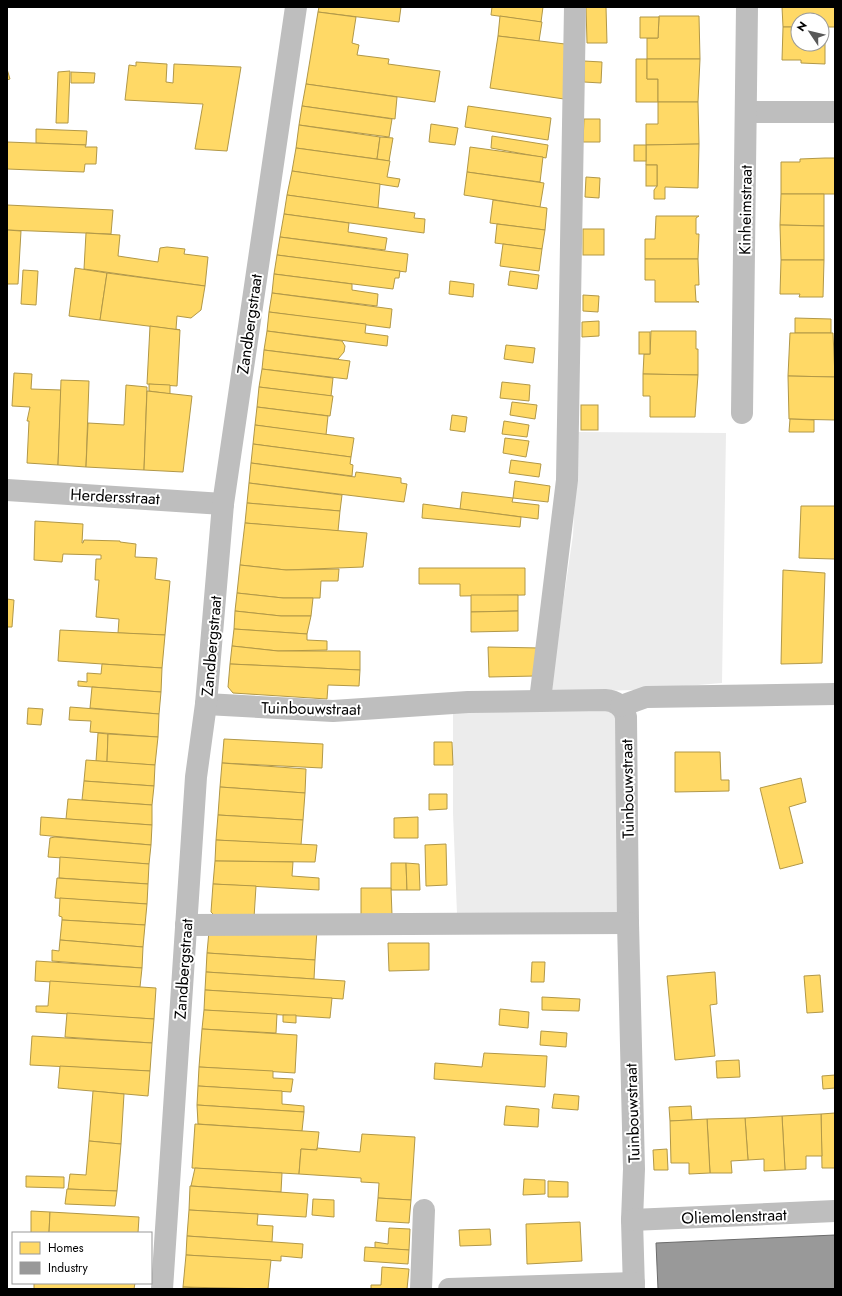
<svg xmlns="http://www.w3.org/2000/svg" width="842" height="1296" font-family="Jost,sans-serif">
	<rect width="100%" height="100%" fill="#fff"/>
	<!-- green -->
	<g fill="#ececec">
		<path d="M578,432L726,433L722,683L637,690L550,692L573,535Z"/>
		<path d="M609,710L616,717L621,914H457L453,813V712Z"/>
	</g>
	<!-- homes -->
	<g fill="#ffd966" stroke="#b29847">
		<path d="M319,7H401L399,22L318,12Z"/>
		<path d="M492,7H543L541,22L491,15Z"/>
		<path d="M586,7H606L607,43H587Z"/>
		<path d="M782,7H835V27H822V20H798V27H783Z"/>
		<path d="M318,12L356,17L352,43L359,45L357,55L389,59L388,64L440,71L435,102L306,84Z"/>
		<path d="M500,16L542,22L539,41L498,36Z"/>
		<path d="M659,16H699L700,59H647V38H658Z"/>
		<path d="M640,17H659L658,38H640Z"/>
		<path d="M783,27H798V44H822V27H825V64L801,63V60H782Z"/>
		<path d="M498,36L565,44L564,99L490,88Z"/>
		<path d="M636,59H647V79H658V102H636Z"/>
		<path d="M647,59H700L698,102H658V79H647Z"/>
		<path d="M584,61L602,62L601,83L584,82Z"/>
		<path d="M136,62L167,64L166,82L173,83L174,64L241,67L227,151L195,149L203,104L125,100L129,65L136,66Z"/>
		<path d="M7,69L10,79L7,80Z"/>
		<path d="M70,71L68,123H56L58,72Z"/>
		<path d="M71,72L95,73L94,83H71Z"/>
		<path d="M306,84L397,97L395,119L302,106Z"/>
		<path d="M658,102H698L699,144L646,145V124H658Z"/>
		<path d="M302,106L392,119L389,137L299,125Z"/>
		<path d="M468,106L551,118L548,140L465,127Z"/>
		<path d="M584,119H600V142H583Z"/>
		<path d="M431,124L458,128L455,145L429,142Z"/>
		<path d="M299,125L380,137L377,159L296,148Z"/>
		<path d="M36,129L87,131L86,145L36,143Z"/>
		<path d="M492,136L548,145L546,158L491,148Z"/>
		<path d="M380,137L393,138L389,161L377,159Z"/>
		<path d="M7,142L86,145L85,147H97L96,164H85L84,172L7,169Z"/>
		<path d="M699,144L698,188L665,187V199H654V190L657,186V165H646V145Z"/>
		<rect x="634" y="145" width="12" height="16"/>
		<path d="M470,147L543,157L540,182L467,172Z"/>
		<path d="M296,148L390,161L387,177L400,179L398,187L292,171Z"/>
		<path d="M825,158H835V194H781V162H800V159Z"/>
		<rect x="646" y="165" width="11" height="21"/>
		<path d="M292,171L380,184L378,208L287,195Z"/>
		<path d="M467,172L544,183L540,207L464,195Z"/>
		<path d="M586,177L600,178L599,198L585,197Z"/>
		<path d="M781,194H824V226L780,225Z"/>
		<path d="M287,195L415,213L414,218L425,219L424,233L284,214Z"/>
		<path d="M493,200L547,208L545,230L490,223Z"/>
		<path d="M7,205L113,210L111,234L7,230Z"/>
		<path d="M284,214L349,223L348,232L387,238L385,250L280,237Z"/>
		<path d="M656,216H699L696,218V234H699L698,259H645V239H655Z"/>
		<path d="M497,224L545,230L542,249L495,243Z"/>
		<path d="M780,225L824,226V260H781Z"/>
		<rect x="583" y="229" width="21" height="26"/>
		<path d="M7,230L21,231L18,284H7Z"/>
		<path d="M86,233L120,235L118,256L158,262L160,248L167,247L185,249L184,254L208,257L205,286L84,269Z"/>
		<path d="M280,237L408,254L406,272L277,255Z"/>
		<path d="M503,244L542,249L539,271L500,266Z"/>
		<path d="M277,255L400,271L399,278H395L393,289L274,274Z"/>
		<path d="M645,259H698L699,285H695L696,301L699,302H655V280H645Z"/>
		<path d="M781,260H824L823,297H799L800,294H780Z"/>
		<path d="M75,268L107,273L100,320L69,316Z"/>
		<path d="M23,270L38,271L36,305L21,304Z"/>
		<path d="M510,271L539,275L537,289L508,285Z"/>
		<path d="M107,273L205,286L201,310L191,318L177,316L176,329L180,330L100,320Z"/>
		<path d="M274,274L352,284V290L378,294L377,306L272,293Z"/>
		<path d="M450,281L474,284L473,297L449,294Z"/>
		<path d="M272,293L392,309L390,328L269,312Z"/>
		<path d="M583,295L599,296L598,312L583,311Z"/>
		<path d="M269,312L366,324L365,333L388,336L387,346L267,331Z"/>
		<path d="M795,318L831,319V333H795Z"/>
		<path d="M599,321V336L582,337V322Z"/>
		<path d="M150,326L180,330L177,386L147,384Z"/>
		<path d="M267,331L342,341L345,346L344,352L338,359L264,350Z"/>
		<path d="M651,331H696V349H698V375L643,374L644,354H650Z"/>
		<rect x="639" y="332" width="11" height="22"/>
		<path d="M790,333H833L835,377L788,376Z"/>
		<path d="M506,345L535,348L533,363L504,359Z"/>
		<path d="M264,350L350,361L347,379L262,369Z"/>
		<path d="M262,369L333,378L331,396L259,387Z"/>
		<path d="M14,373L32,374L31,389L61,390L58,465L27,463L29,421H27L30,407L12,406Z"/>
		<path d="M643,374L698,375L695,417H650V396H643Z"/>
		<path d="M788,376L835,377V420L789,419Z"/>
		<path d="M61,380L89,381L86,467L58,465Z"/>
		<path d="M502,382L530,385L529,401L500,398Z"/>
		<path d="M149,384L170,385V394L149,391Z"/>
		<path d="M126,385L147,387L144,470L86,467L88,423L124,425Z"/>
		<path d="M259,387L333,396L330,416L257,407Z"/>
		<path d="M147,391L192,396L183,472L144,470Z"/>
		<path d="M512,402L537,405L535,419L510,415Z"/>
		<rect x="581" y="405" width="17" height="25"/>
		<path d="M257,407L328,416L326,435L255,425Z"/>
		<path d="M452,415L467,417L465,432L450,430Z"/>
		<path d="M790,419L814,420V432H789Z"/>
		<path d="M504,421L529,425L527,437L502,434Z"/>
		<path d="M255,425L354,438L351,457L253,444Z"/>
		<path d="M505,438L529,441L526,457L503,453Z"/>
		<path d="M253,444L351,457L350,464L353,465L352,476L251,463Z"/>
		<path d="M511,460L541,464L539,477L509,473Z"/>
		<path d="M251,463L355,477L356,472L401,478V483L407,484L404,502L249,483Z"/>
		<path d="M515,481L550,486L548,502L513,498Z"/>
		<path d="M249,483L342,495L340,511L247,503Z"/>
		<path d="M462,492L513,498L512,502L539,505L538,519L460,509Z"/>
		<path d="M247,503L340,511L338,531L245,523Z"/>
		<path d="M423,504L521,517L520,527L422,518Z"/>
		<path d="M801,506H835V559L799,558Z"/>
		<path d="M35,521L83,524L82,543H83L84,540L120,541V542L136,544L135,557L157,558L155,579L170,581L165,635L118,633L119,619L96,617L99,580H95L96,559H101V555L63,554L62,562L34,560Z"/>
		<path d="M245,523L367,533L363,567L286,570L240,565Z"/>
		<path d="M240,565L286,570L339,569L338,581H321L320,598H283L237,593Z"/>
		<path d="M419,568H525V595L460,596V584H419Z"/>
		<path d="M783,570L825,573L822,663L781,664Z"/>
		<path d="M237,593L283,598H313L311,616H281L235,611Z"/>
		<path d="M471,595H518V611L471,612Z"/>
		<path d="M7,599L14,600L12,627H7Z"/>
		<path d="M235,611L281,616H311L307,634L234,629Z"/>
		<path d="M518,611V631L471,632V612Z"/>
		<path d="M234,629L307,634V640L327,641V650L278,651L232,646Z"/>
		<path d="M60,630L165,635L162,668L58,661Z"/>
		<path d="M232,646L278,651H360V670L230,664Z"/>
		<path d="M488,647L540,648L536,676L489,677Z"/>
		<path d="M102,664L162,668L161,692L78,686V681L87,682V673L101,674Z"/>
		<path d="M230,664L360,670L359,686L328,685L327,699L233,693L228,687Z"/>
		<path d="M92,687L161,692L159,714L90,708Z"/>
		<path d="M70,707L159,714L158,737L90,732L91,721L69,720Z"/>
		<path d="M28,708L43,709L41,725L27,724Z"/>
		<path d="M98,733L108,734L107,762L96,761Z"/>
		<path d="M108,734L158,737L155,765L107,762Z"/>
		<path d="M224,739L323,744L322,768L222,763Z"/>
		<path d="M434,742H452L453,765H434Z"/>
		<path d="M675,752H720L721,780H729V791L675,792Z"/>
		<path d="M86,760L155,765L154,786L84,781Z"/>
		<path d="M222,763L306,769L305,793L220,787Z"/>
		<path d="M801,778L806,802L789,807L803,863L780,869L760,788Z"/>
		<path d="M84,781L154,786L152,805L82,800Z"/>
		<path d="M220,787L305,793L303,820L218,815Z"/>
		<path d="M429,794H447V809L429,810Z"/>
		<path d="M68,799L152,805V825L66,819Z"/>
		<path d="M218,815L303,820L301,845L216,840Z"/>
		<path d="M41,817L152,825L151,845L40,835Z"/>
		<path d="M418,817V838H394V818Z"/>
		<path d="M55,837L151,845L149,864L48,857L50,838Z"/>
		<path d="M216,840L317,845L315,862L215,861Z"/>
		<path d="M446,844L447,885L426,886L425,845Z"/>
		<path d="M60,857L149,864L148,884L59,878Z"/>
		<path d="M215,861L293,862L292,876L319,878V890L213,884Z"/>
		<path d="M391,863H406L407,890H391Z"/>
		<path d="M406,863L419,864L420,890H407Z"/>
		<path d="M57,878L148,884L147,904L55,898Z"/>
		<path d="M213,884L256,886L254,918H217L211,912Z"/>
		<path d="M361,888H391L392,915H361Z"/>
		<path d="M60,898L147,904L145,925L62,920V917L59,916Z"/>
		<path d="M62,920L145,925L143,947L60,940Z"/>
		<path d="M317,930L315,960L207,953L209,931Z"/>
		<path d="M60,940L143,947L142,968L52,961V950L59,951Z"/>
		<path d="M388,943H429V970L389,971Z"/>
		<path d="M207,953L315,960L314,979L206,972Z"/>
		<path d="M36,961L142,968L140,987L35,981Z"/>
		<path d="M532,962H545L544,982H531Z"/>
		<path d="M206,972L345,981L343,999L205,990Z"/>
		<path d="M715,972L717,1004L710,1005L715,1056L675,1060L667,976Z"/>
		<path d="M820,975L823,1012L807,1013L804,976Z"/>
		<path d="M50,981L156,988L154,1019L36,1012V1006H48Z"/>
		<path d="M205,990L332,998L330,1018L204,1010Z"/>
		<path d="M542,997L580,999L579,1011L542,1010Z"/>
		<path d="M500,1009L529,1012L528,1028L499,1025Z"/>
		<path d="M204,1010L277,1014L276,1033L202,1029Z"/>
		<path d="M67,1013L154,1019L152,1043L65,1037Z"/>
		<path d="M283,1015H296V1023L283,1022Z"/>
		<path d="M202,1029L297,1035L295,1073L199,1067Z"/>
		<path d="M541,1031L567,1033L566,1047L540,1045Z"/>
		<path d="M32,1036L152,1043L150,1071L30,1065Z"/>
		<path d="M484,1053L547,1056L545,1087L434,1079L435,1063L482,1067Z"/>
		<path d="M739,1060L740,1077L717,1078L716,1061Z"/>
		<path d="M60,1066L150,1071L148,1096L58,1088Z"/>
		<path d="M199,1067L273,1071V1078L293,1079L291,1092L198,1086Z"/>
		<path d="M835,1075V1088L823,1089L822,1076Z"/>
		<path d="M198,1086L282,1091V1104L304,1106V1112L197,1105Z"/>
		<path d="M93,1091L124,1094L121,1144L89,1141Z"/>
		<path d="M554,1094L579,1096L578,1110L552,1108Z"/>
		<path d="M197,1105L304,1112L302,1131L198,1124Z"/>
		<path d="M506,1106L539,1109L538,1127L504,1125Z"/>
		<path d="M691,1106L692,1120L670,1121L669,1107Z"/>
		<path d="M835,1113V1168H822L821,1114Z"/>
		<path d="M821,1114L822,1156H806V1169L785,1170L782,1116Z"/>
		<path d="M782,1116L785,1170L764,1171V1159L748,1160L745,1118Z"/>
		<path d="M745,1118L748,1160L731,1161L732,1173H710L707,1119Z"/>
		<path d="M707,1119L710,1173L689,1174V1163H671L670,1121Z"/>
		<path d="M195,1124L319,1132L317,1150L301,1149L299,1174L192,1168Z"/>
		<path d="M362,1134L415,1137L411,1200L378,1198L379,1183L361,1182V1178L299,1174L301,1149L317,1150V1148L360,1152Z"/>
		<path d="M89,1141L121,1144L117,1191L68,1189L70,1174L86,1175Z"/>
		<path d="M667,1149L668,1170H654L653,1150Z"/>
		<path d="M195,1168L282,1173L281,1192L191,1186Z"/>
		<path d="M26,1176L64,1177V1188L26,1187Z"/>
		<path d="M524,1179L545,1180V1194L523,1195Z"/>
		<path d="M548,1181L568,1182V1197H548Z"/>
		<path d="M190,1186L308,1194L306,1217L189,1210Z"/>
		<path d="M67,1189L117,1191L115,1206L65,1204Z"/>
		<path d="M378,1198L411,1200L409,1223L376,1221Z"/>
		<path d="M313,1199L334,1200V1217L312,1215Z"/>
		<path d="M189,1210L258,1214L257,1225L273,1226L272,1242L187,1236Z"/>
		<path d="M31,1211L50,1212L49,1233H31Z"/>
		<path d="M50,1212L139,1217L138,1233H49Z"/>
		<path d="M580,1222L582,1261L527,1264L526,1224Z"/>
		<path d="M389,1228L410,1229L409,1250L375,1248V1242L388,1244Z"/>
		<path d="M490,1229L491,1245L460,1246L459,1230Z"/>
		<path d="M187,1236L303,1244L302,1258L281,1256V1261L186,1255Z"/>
		<path d="M365,1247L409,1250L408,1264L364,1261Z"/>
		<path d="M186,1255L271,1260L268,1289L183,1287Z"/>
		<path d="M382,1267L409,1269L407,1289H371V1285H381Z"/>
		<path d="M34,1283H135L134,1289H34Z"/>
		<path d="M183,1287L215,1289H183Z"/>
	</g>
	<!-- industry -->
	<path fill="#999" stroke="#6b6b6b" d="M835,1235V1289H658L656,1243Z"/>
	<g fill="none" stroke-linecap="round" stroke-linejoin="round">
		<!-- minor -->
		<g stroke="#bebebe" stroke-width="22">
			<path d="M746,112H835"/>
			<path d="M742,413L747,7"/>
			<path d="M7,490L223,504"/>
			<path d="M540,700L567,480L575,7"/>
			<path d="M206,704L333,711L468,702L605,700C616,701 624,706 626,717L628,923L634,1169L632,1220L634,1289"/>
			<path d="M621,706L646,697L835,694"/>
			<path d="M186,925L628,923"/>
			<path d="M632,1220L835,1211"/>
			<path d="M162,1289L196,777L206,704L223,504L296,7"/>
			<path d="M421,1289L424,1210"/>
			<path d="M449,1289L634,1283"/>
		</g>
	</g>
	<g text-anchor="middle" stroke-width="4" stroke-linejoin="round" paint-order="stroke">
		<!-- street labels -->
		<g font-size="16" fill="#000" stroke="#fff">
			<text transform="translate(745 210) rotate(-89)" y="6">Kinheimstraat</text>
			<text transform="translate(249 324) rotate(-82)" y="6">Zandbergstraat</text>
			<text transform="translate(115 496) rotate(3)" y="6">Herdersstraat</text>
			<text transform="translate(211 646) rotate(-85)" y="6">Zandbergstraat</text>
			<text transform="translate(311 708) rotate(1)" y="6">Tuinbouwstraat</text>
			<text transform="translate(627 789) rotate(-91)" y="6">Tuinbouwstraat</text>
			<text transform="translate(183 969) rotate(-86)" y="6">Zandbergstraat</text>
			<text transform="translate(632 1113) rotate(-92)" y="6">Tuinbouwstraat</text>
			<text transform="translate(734 1216) rotate(-2)" y="6">Oliemolenstraat</text>
		</g>
	</g>
	<!-- border -->
	<rect width="842" height="1296" fill="none" stroke="#000000" stroke-width="16"/>
	<!-- legend -->
	<rect x="12" y="1232" width="140" height="52" fill="#ffffff" stroke="#999999"/>
	<rect x="20" y="1242" width="20" height="12" fill="#ffd966" stroke="#999999"/>
	<text x="48" y="1252" font-size="12" fill="#000000">Homes</text>
	<rect x="20" y="1262" width="20" height="12" fill="#999999" stroke="#999999"/>
	<text x="48" y="1272" font-size="12" fill="#000000">Industry</text>
	<!-- north arrow -->
	<g transform="translate(810 32) rotate(305)"><circle r="19" fill="#ffffff" stroke="#999999"/>
	<path d="M0-3L7 15L0 10L-7 15Z" fill="#595959"/>
	<text y="-6" font-size="11" font-weight="bold" text-anchor="middle" fill="#000000">N</text>
	</g>
</svg>
